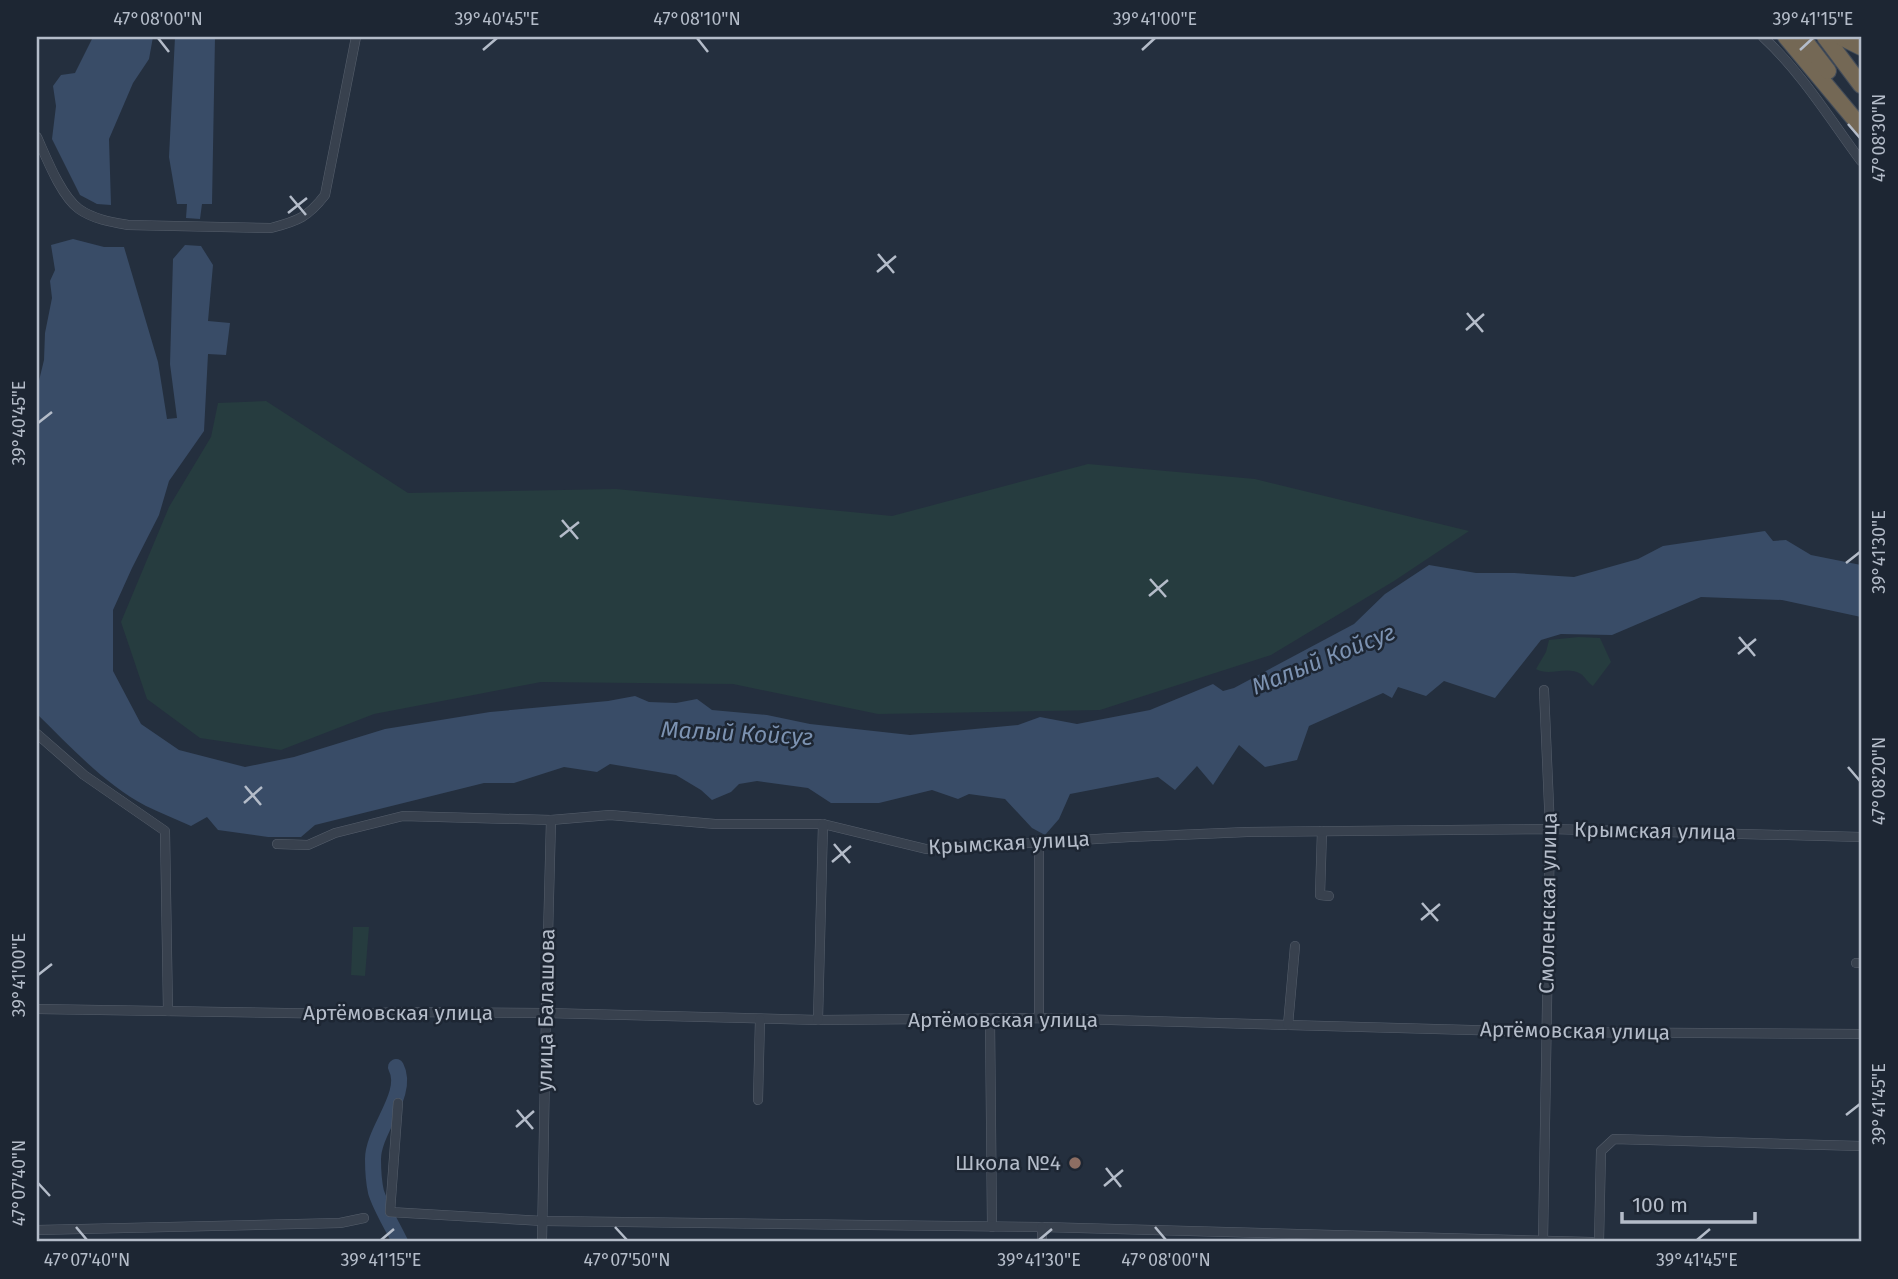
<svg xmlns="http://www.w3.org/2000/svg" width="1898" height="1279" font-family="'Fira Sans',sans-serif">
	<rect width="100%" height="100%" fill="#242f3e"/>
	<!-- green -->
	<g fill="#263c3f">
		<path d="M266,401L408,493L616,489L892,516L1088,464L1255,479L1469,531L1394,581L1271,655L1100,710L878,714L733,684L541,682L374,714L281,750L200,738L147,699L121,622L169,507L211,437L218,403Z"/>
		<path d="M1579,637L1600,638L1611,662L1593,686C1588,683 1585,677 1581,674C1566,665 1550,677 1536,669L1546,652L1549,640Z"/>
		<path d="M353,927H369L365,976L351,975Z"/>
	</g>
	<!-- water -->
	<g fill="#394c67">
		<path d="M93,37H153L149,59L133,83L109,139L111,205L97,204L80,195L52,139L56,106L53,86L61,75L75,73Z"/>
		<path d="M175,37H215L212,204H202L200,219L186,218L187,204H177L169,157Z"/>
		<path d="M73,239L104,247H124L158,362L167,419L177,418L170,364L173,259L185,245L201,246L213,265L208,321L230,323L226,355L208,354L204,431L169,481L159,515L132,568L113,610V671L141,724L179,750L245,767L294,757L385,729L490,712L608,701L635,696L649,702L676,703L697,699L712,710L767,715L810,724L910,735L1018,725L1040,717L1077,724L1150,710L1213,684L1223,691L1234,688L1354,624L1385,594L1429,565L1476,573H1514L1574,577L1638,559L1663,546L1765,531L1773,541L1786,540L1811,555L1861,565V617L1782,600L1701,597L1612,635L1561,634L1541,640L1495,698L1444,681L1426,696L1398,687L1392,698L1383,693L1309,726L1297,760L1265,767L1239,745L1213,785L1197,766L1175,790L1158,777L1070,794L1059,819L1045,835L1032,828L1005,799L969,794L958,799L932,790L879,803H831L808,788L757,781L739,784L731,792L712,800L701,790L676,775L610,764L597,772L564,767L514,783H484L315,825L301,837H268L218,830L207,817L191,826C176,819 160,813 146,806C104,784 70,746 37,714V389L44,360L45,333L52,298L50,281L55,270L51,245Z"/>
	</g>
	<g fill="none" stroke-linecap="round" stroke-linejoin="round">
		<!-- river -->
		<path stroke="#394c67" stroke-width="16" d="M396,1067C410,1094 373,1130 373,1159C373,1169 374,1183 376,1192C381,1208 393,1227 400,1242"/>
		<!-- street casing -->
		<g stroke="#565f6c" stroke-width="10">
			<g id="street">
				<path d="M1763,37C1801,72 1830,119 1861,161"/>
				<path d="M37,137C46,157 61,196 79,209C93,219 111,222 128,225L271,228C298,221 308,217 325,195L356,37"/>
				<path d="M37,734L84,775L165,831L168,1011"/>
				<path d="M1322,831L1320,895L1329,896"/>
				<path d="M277,844L308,845L335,833L403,816L551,820L610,815L715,824H823L926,849L1130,837L1247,832L1550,829L1861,837"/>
				<path d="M1856,963H1861"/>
				<path d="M37,1009L349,1014L401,1012L546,1013L818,1020L1039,1018L1546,1032L1861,1034"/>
				<path d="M1039,1018V842"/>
				<path d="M990,1019L992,1227"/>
				<path d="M818,1020L823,824"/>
				<path d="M1288,1025L1295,946"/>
				<path d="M758,1100L760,1019"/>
				<path d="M398,1103L390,1212L543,1221L1042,1227L1592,1242"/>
				<path d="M37,1230L340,1223L364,1218"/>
				<path d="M542,1242L546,1013L551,820"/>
				<path d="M1042,1242V1227"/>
				<path d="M1543,1242L1550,829L1544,690"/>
				<path d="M1599,1242L1601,1151L1614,1139L1861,1146"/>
			</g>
		</g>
		<!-- highway casing -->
		<g stroke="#434c59" stroke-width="18">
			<g id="highway">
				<path d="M1786,37L1861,127"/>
				<path d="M1802,37L1828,71"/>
				<path d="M1825,37L1861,85"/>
				<path d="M1841,37L1861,47"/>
			</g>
		</g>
		<!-- street -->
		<use href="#street" stroke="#38414e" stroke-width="9"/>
		<!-- highway -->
		<use href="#highway" stroke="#746855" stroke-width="16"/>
	</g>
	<!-- ticks -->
	<path fill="none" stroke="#b4bcc9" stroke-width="2.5" d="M158,38L169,52M697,38L708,52M483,50L497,38M1142,50L1155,38M1800,50L1813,38M1848,124L1860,138M290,196L306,215M288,213L307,198M878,254L894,273M877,272L896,256M1467,313L1483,332M1466,330L1484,314M38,423L52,412M562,520L578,539M560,537L579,522M1846,563L1860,552M1150,579L1166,597M1149,596L1168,580M1739,637L1755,656M1738,654L1756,639M1848,767L1860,781M245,786L261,805M244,803L262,787M834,844L850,863M832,862L851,846M1422,903L1438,921M1421,920L1440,904M38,975L52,964M517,1110L533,1129M1846,1115L1860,1104M516,1127L534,1111M1106,1168L1121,1187M38,1183L50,1196M1104,1186L1123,1170M76,1227L87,1240M615,1227L627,1240M1155,1227L1166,1240M381,1240L394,1229M1039,1240L1052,1229M1697,1240L1710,1229"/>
	<!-- markers -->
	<circle fill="#8d6e63" stroke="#1d2633" stroke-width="2.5" cx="1075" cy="1163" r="7"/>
	<g text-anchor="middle" stroke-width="5" stroke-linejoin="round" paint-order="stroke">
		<!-- street labels -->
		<g font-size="21" fill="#b4bcc9" stroke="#1d2633">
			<text transform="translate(1655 831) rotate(1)" y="7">Крымская улица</text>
			<text transform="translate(1009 843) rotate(-3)" y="7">Крымская улица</text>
			<text transform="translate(1548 903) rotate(-89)" y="7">Смоленская улица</text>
			<text transform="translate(546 1010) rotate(-89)" y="7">улица Балашова</text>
			<text x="398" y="1020">Артёмовская улица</text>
			<text x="1003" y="1027">Артёмовская улица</text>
			<text transform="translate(1575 1031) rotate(1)" y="7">Артёмовская улица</text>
		</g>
		<!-- poi labels -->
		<g font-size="21" fill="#b4bcc9" stroke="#1d2633" text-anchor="end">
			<text x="1061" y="1170">Школа №4</text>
		</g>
		<!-- water labels -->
		<g font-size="23" font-style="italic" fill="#7c92b1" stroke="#1d2633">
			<text transform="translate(1323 659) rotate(-22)" y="8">Малый Койсуг</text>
			<text transform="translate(737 733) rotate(3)" y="8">Малый Койсуг</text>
		</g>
	</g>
	<!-- border -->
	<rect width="1898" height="1279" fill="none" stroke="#1d2633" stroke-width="77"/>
	<!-- scale -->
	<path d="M1622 1212v10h133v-10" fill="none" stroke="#b4bcc9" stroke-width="3.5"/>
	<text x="1632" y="1212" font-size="21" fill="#b4bcc9" stroke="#1d2633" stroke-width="5" paint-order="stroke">100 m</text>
	<rect x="38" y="38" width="1822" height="1202" fill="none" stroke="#b4bcc9" stroke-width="2.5"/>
	<g font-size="18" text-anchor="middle" fill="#b4bcc9">
		<text x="158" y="25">47°08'00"N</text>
		<text x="497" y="25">39°40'45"E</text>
		<text x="697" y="25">47°08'10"N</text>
		<text x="1155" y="25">39°41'00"E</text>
		<text x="1813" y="25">39°41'15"E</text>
		<text transform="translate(1879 138) rotate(-90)" y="6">47°08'30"N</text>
		<text transform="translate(19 423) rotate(-90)" y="6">39°40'45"E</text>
		<text transform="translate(1879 552) rotate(-90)" y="6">39°41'30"E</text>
		<text transform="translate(1879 781) rotate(-90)" y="6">47°08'20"N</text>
		<text transform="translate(19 975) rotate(-90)" y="6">39°41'00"E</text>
		<text transform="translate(1879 1104) rotate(-90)" y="6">39°41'45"E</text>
		<text transform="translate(19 1183) rotate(-90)" y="6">47°07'40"N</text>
		<text x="87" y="1266">47°07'40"N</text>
		<text x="381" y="1266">39°41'15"E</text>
		<text x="627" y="1266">47°07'50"N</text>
		<text x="1039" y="1266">39°41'30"E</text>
		<text x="1166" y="1266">47°08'00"N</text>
		<text x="1697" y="1266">39°41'45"E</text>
	</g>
</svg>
